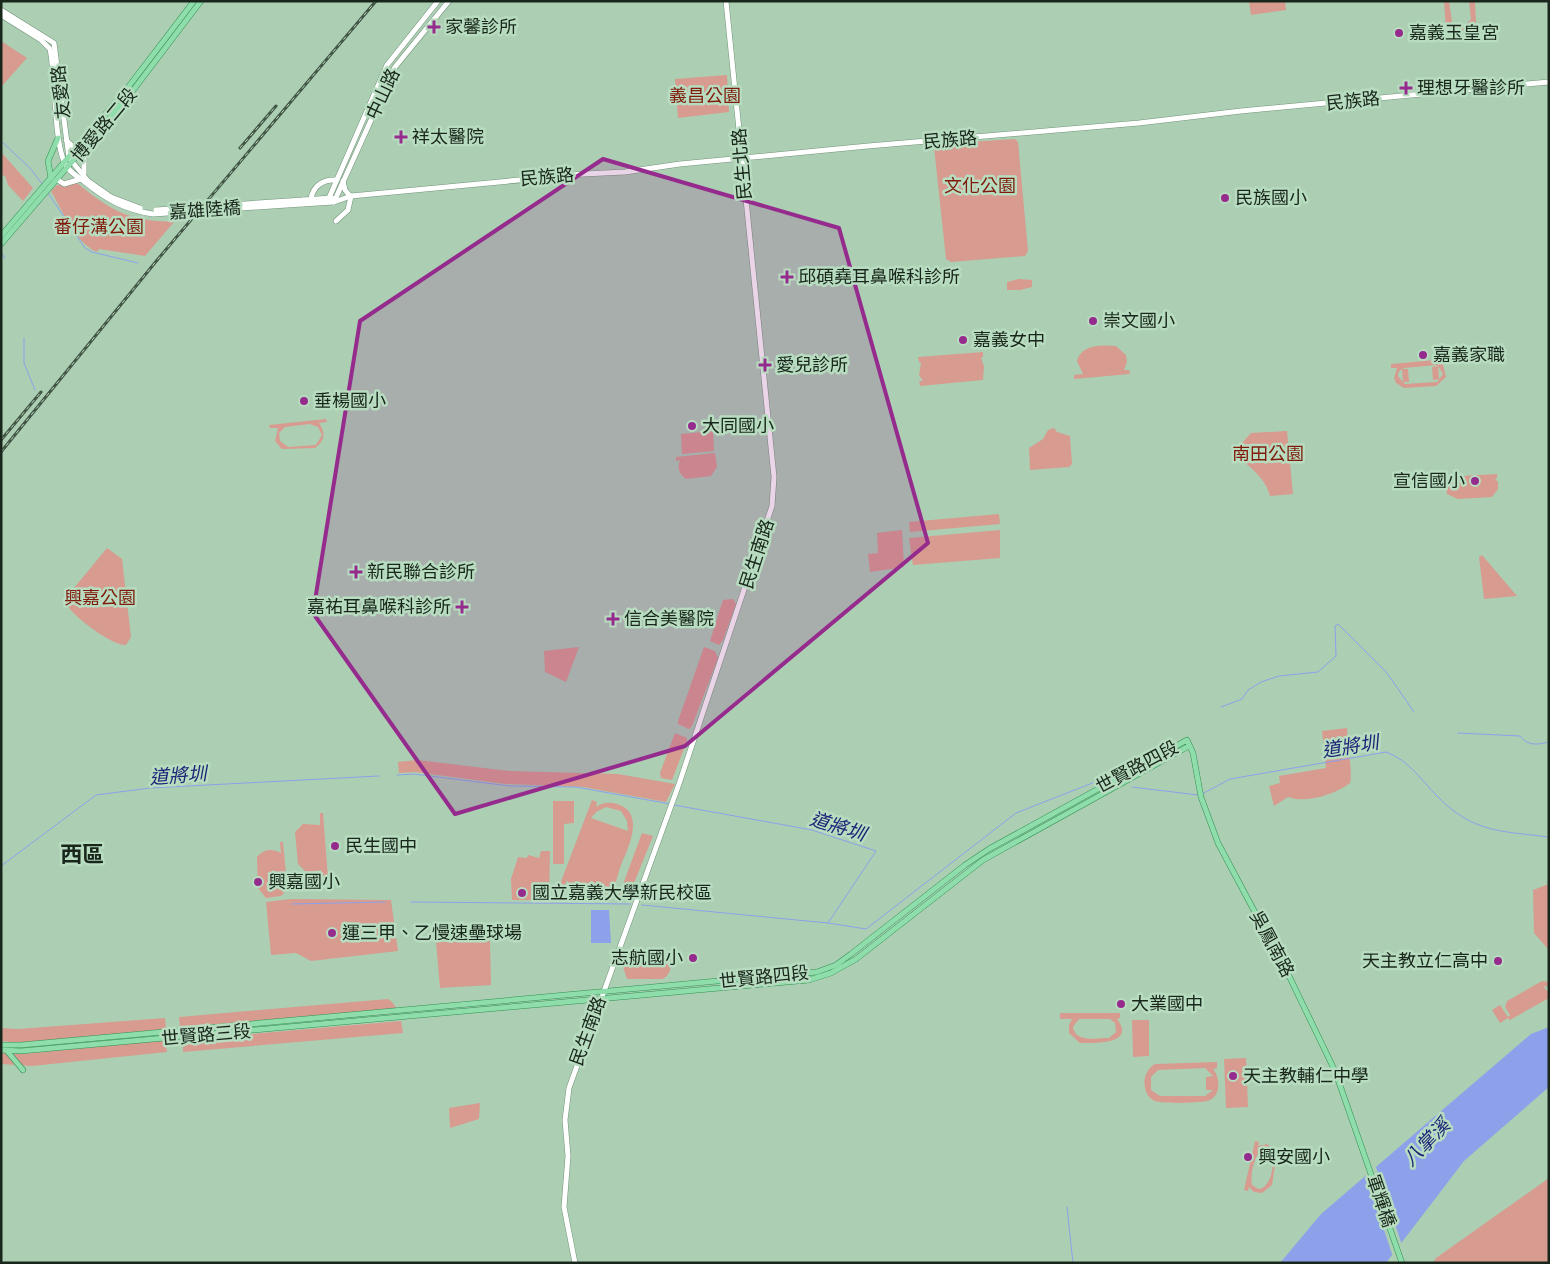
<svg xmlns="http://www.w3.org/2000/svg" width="1550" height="1264" font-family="'Fira Sans Condensed','Noto Sans TC',sans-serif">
	<rect width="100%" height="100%" fill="#accfb3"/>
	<!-- green -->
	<g fill="#d79b90" fill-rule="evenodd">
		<path d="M1249,1H1285L1286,10L1251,15Z"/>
		<path d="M1444,1H1449L1452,22L1460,27L1466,25L1471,19L1469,1H1475L1476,23L1463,31L1451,28V32H1446Z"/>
		<path d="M1,41L27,58L1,87Z"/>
		<path d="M727,75L729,112L678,118L675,79Z"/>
		<path d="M1015,139L1018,142L1028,251L1025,256L951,262L946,259L934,147L938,144Z"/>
		<path d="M1,152L33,188L23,201L8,185L5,176L1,175Z"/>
		<path d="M77,183C113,212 127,220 174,222L145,256L99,249L97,252C75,242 63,212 51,191L57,185Z"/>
		<path d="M1019,279L1032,280V287L1020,290H1007V282Z"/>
		<path d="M1116,346L1126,355L1127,362L1124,370H1129L1130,374L1074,379V375L1083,374L1077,361C1082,344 1102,345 1116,346Z"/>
		<path d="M983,352V357L981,358L984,366L983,380L920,386L919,381H923L919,375L921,363L919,362L918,357Z"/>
		<path d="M1447,359V364H1443L1446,377L1436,386L1404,388L1396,383L1394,378L1397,368H1391V364ZM1436,365L1438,366L1432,367L1433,380L1439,379L1438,366L1443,374L1437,382L1405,384L1403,382H1409L1408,369H1402L1403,382L1398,376C1398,372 1400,370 1404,368Z"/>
		<path d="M326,419L327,422L319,423C326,433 325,441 315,448L282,449L275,441L278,428H270L269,425ZM310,424L318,427L322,435L316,445L288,447L280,441L279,433L285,427Z"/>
		<path d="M1054,428L1057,432L1070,436L1072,464L1069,467L1030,470L1029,448L1043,439L1048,430Z"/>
		<path d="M713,431L714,451L682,454L681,434Z"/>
		<path d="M1287,431L1293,494L1270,496C1266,478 1247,464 1233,453L1251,433Z"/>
		<path d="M715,453L717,467L711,476L686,479C679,474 677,468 680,460L676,461V457Z"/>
		<path d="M1497,474V478L1495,479L1498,482V489L1492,497L1458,499L1447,494L1446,486L1449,481H1444V477Z"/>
		<path d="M999,514L1000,524L910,532L909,522Z"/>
		<path d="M902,530L904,567L870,572L868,554L878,553L877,533Z"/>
		<path d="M1000,530V558L913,565L909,538Z"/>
		<path d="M107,548L122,559L131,637L126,645C112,646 72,616 66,603L69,594Z"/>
		<path d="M1482,555L1517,596L1484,599L1479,557Z"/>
		<path d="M733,599L736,604L723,640L719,645L710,641L723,600Z"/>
		<path d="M579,647L566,682L545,672L544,651Z"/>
		<path d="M704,647L715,651L718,658L692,726L689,729L678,724V721Z"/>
		<path d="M1347,728C1347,740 1353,775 1350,783C1336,794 1305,804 1288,797L1274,806L1269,786L1280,783L1279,776L1326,768L1322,731Z"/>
		<path d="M675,733L687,738V741L672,780L661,778L660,773Z"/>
		<path d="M417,760L509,771L618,774L675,784L666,802L583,787L505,784L415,772L399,773L398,762Z"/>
		<path d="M592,800L597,802L596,807C603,802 609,802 617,804C647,813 627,850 620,868C618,874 616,885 611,890C604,899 585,900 575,893C571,890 569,884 567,880L562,894L557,892ZM606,807L621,811L627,821L628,831L591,818L596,812Z"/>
		<path d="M553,801H574V823L564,824V864H553Z"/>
		<path d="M320,813H323L328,878H322L321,870L307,873L298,864L295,832L303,824L320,825Z"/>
		<path d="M642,833L653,836L628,898L619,895Z"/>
		<path d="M280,842H283L287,884L284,893L281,896L266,898L258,888L257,857C265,848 272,849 281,853Z"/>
		<path d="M541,851H550L549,900H512L511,879L518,857L527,858L528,855L539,858Z"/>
		<path d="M1549,884V950L1534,933L1533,890Z"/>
		<path d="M290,899L391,900L398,951L311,961L296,953L271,955L266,902Z"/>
		<path d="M490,941L491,985L440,988L436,942Z"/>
		<path d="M660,950L670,959C672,967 670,975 663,979H627L623,967C627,948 644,951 660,950Z"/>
		<path d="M1542,981L1549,982V987L1543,986L1549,993V998L1510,1020L1508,1018L1500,1023L1492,1010L1500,1005L1508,1017L1510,1015L1505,1007L1507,1001Z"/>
		<path d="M388,999L392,1002L397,1009L180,1027L179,1017Z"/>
		<path d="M1060,1013H1120V1018L1117,1019C1137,1045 1093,1043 1080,1043L1069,1033V1025L1072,1019H1060ZM1079,1019H1110L1115,1023L1116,1032L1109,1038C1097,1038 1075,1043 1073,1027Z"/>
		<path d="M165,1018L166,1029L19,1043L1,1041V1028L18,1029Z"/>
		<path d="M1132,1020H1149V1056L1133,1057Z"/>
		<path d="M401,1021L403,1033L183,1052V1040Z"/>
		<path d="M165,1040L167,1052L32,1066L1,1064V1053L23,1054Z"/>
		<path d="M1246,1058L1248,1107L1226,1108L1224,1059Z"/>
		<path d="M1217,1062V1068L1213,1069C1221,1078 1221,1098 1207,1101C1198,1103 1163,1104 1155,1101C1152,1100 1149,1097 1147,1094C1142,1082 1144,1071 1155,1064ZM1205,1068L1213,1076L1206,1077V1090H1213L1205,1096H1160L1151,1090V1077L1158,1070Z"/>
		<path d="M480,1103L479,1119L450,1128L449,1108Z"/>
		<path d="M1255,1141L1259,1142L1258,1146L1267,1144L1277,1152L1272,1185L1262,1193L1254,1192L1249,1187L1248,1191L1244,1190ZM1263,1149L1270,1150C1277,1160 1271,1189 1258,1189L1252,1185C1250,1176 1254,1154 1263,1149Z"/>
		<path d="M1549,1178V1263H1433L1436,1258Z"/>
	</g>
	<!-- water -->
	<g fill="#8ca1ea">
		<path d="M591,910H609L611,943H591Z"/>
		<path d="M1549,1027V1087L1464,1161L1386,1263H1280L1321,1214L1531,1034Z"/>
	</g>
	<!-- pier -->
	<path fill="#accfb3" d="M1375,1164L1402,1245L1393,1257L1365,1173Z"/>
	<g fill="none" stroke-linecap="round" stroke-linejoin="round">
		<!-- stream -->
		<g stroke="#8ca1ea" stroke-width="1">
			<path d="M1,141L30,168L43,185"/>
			<path d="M48,193L85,248L92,252L138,263"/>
			<path d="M1,253L5,258"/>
			<path d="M24,338V363L35,390"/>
			<path d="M1221,707L1242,699L1248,690L1261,682L1279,676L1318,672L1336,656L1335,626L1338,624L1387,673L1414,712"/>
			<path d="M1458,733L1520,736C1528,746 1537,745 1549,742"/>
			<path d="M397,775L414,774L510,786L576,787L670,804"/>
			<path d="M1132,787L1198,795"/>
			<path d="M1202,794L1230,779L1386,752C1410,761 1420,779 1437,796C1473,833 1501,831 1549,837"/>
			<path d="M674,805L812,830L876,851L828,923L866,929L1016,813L1095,782"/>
			<path d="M1,866L96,795L150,788L379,776"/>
			<path d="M411,902L630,904"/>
			<path d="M292,904L385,902"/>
			<path d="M642,905L828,923"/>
			<path d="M1067,1207L1073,1263"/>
		</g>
		<!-- secondary casing -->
		<g stroke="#72947a" stroke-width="6">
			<g id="secondary">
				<path d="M1,10L54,43L69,158L88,181"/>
				<path d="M1,15L41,40L50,49C56,75 53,152 68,168C72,174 80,178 86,183"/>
				<path d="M66,140L84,157V173"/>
				<path d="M58,180L64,184L81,179"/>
				<path d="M343,181L345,190L350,196"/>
				<path d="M329,198L387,65L438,1"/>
				<path d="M311,199C313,186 323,179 336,180"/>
				<path d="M303,200L332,198"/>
				<path d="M334,202L395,67L449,1"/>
				<path d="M302,204L334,202L351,196L583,174L625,172L680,164L868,146L1139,123L1241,111L1549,82"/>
				<path d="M336,221L348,210L351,196"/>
				<path d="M575,1263L564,1207L568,1156L565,1120L569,1088L679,784L772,506L774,477L726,1"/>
			</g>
		</g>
		<!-- primary casing -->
		<g stroke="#348f53" stroke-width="6">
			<g id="primary">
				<path d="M51,178L48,161L58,138"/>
				<path d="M1,236L126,90L194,1"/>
				<path d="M1,244L131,93L201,1"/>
				<path d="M1,1045H21L817,972L836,965L851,954L965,865L989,849L1187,740L1193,753L1201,797L1218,843L1290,978L1335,1071L1402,1263"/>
				<path d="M1,1050L21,1051L809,980L831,973L856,959L983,860L1189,746"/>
				<path d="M7,1051L23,1070"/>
			</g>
		</g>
		<!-- secondary -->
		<use href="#secondary" stroke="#fff" stroke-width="5"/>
		<!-- primary -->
		<use href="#primary" stroke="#8eddaa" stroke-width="5"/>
		<!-- rail casing -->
		<g stroke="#425646" stroke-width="3">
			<g id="rail">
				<path d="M240,148L276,106"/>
				<path d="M1,440L41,392"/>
				<path d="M1,452L158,259L376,1"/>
			</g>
		</g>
		<!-- rail -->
		<use href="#rail" stroke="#b8dcc0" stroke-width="1" stroke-dasharray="4" stroke-linecap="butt"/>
		<!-- secondary-bridge casing -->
		<g stroke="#72947a" stroke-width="6" stroke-linecap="butt">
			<g id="secondary-bridge">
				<path d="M88,181L111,197L140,208"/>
				<path d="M86,183C107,200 126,210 153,214L302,204"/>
				<path d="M156,210L303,200"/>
			</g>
		</g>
		<!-- secondary-bridge -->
		<use href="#secondary-bridge" stroke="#fff" stroke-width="5"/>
	</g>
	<!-- marked area -->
	<path fill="#962b8e" fill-opacity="0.2" stroke="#962b8e" stroke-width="4" stroke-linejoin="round" d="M603,159L839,228L928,543L685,746L455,814L313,613L360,321Z"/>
	<!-- markers -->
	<g fill="#962b8e" stroke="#b8dcc0" stroke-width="2">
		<path d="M431.5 19.5h5v5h5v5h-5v5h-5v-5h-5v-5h5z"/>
		<circle cx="1399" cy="33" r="5"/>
		<path d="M1403.5 80.5h5v5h5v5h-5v5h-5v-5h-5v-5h5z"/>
		<path d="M398.5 129.5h5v5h5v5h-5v5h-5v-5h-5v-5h5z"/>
		<circle cx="1225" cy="198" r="5"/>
		<path d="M784.5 269.5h5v5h5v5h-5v5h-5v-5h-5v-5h5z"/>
		<circle cx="1093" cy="321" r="5"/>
		<circle cx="963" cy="340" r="5"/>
		<circle cx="1423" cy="355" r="5"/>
		<path d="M762.5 357.5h5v5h5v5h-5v5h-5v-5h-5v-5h5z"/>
		<circle cx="304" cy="401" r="5"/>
		<circle cx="692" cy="426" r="5"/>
		<circle cx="1475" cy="481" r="5"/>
		<path d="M353.5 564.5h5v5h5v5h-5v5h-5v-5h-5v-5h5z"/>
		<path d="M459.5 599.5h5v5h5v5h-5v5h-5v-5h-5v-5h5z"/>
		<path d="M610.5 611.5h5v5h5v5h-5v5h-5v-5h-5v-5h5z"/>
		<circle cx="335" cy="846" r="5"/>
		<circle cx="258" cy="882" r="5"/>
		<circle cx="522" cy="893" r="5"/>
		<circle cx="332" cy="933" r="5"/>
		<circle cx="693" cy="958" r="5"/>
		<circle cx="1498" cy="961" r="5"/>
		<circle cx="1121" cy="1004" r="5"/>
		<circle cx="1233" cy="1076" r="5"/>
		<circle cx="1248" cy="1157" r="5"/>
	</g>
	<g text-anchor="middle" stroke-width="5" stroke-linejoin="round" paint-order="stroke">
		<!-- poi labels -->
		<g font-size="18" fill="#18261b" stroke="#b8dcc0" text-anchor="start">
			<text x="445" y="33">家馨診所</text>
			<text x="1409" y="39">嘉義玉皇宮</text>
			<text x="1417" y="94">理想牙醫診所</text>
			<text x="412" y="143">祥太醫院</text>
			<text x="1235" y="204">民族國小</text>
			<text x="798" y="283">邱碩堯耳鼻喉科診所</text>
			<text x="1103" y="327">崇文國小</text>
			<text x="973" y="346">嘉義女中</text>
			<text x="1433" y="361">嘉義家職</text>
			<text x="776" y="371">愛兒診所</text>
			<text x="314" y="407">垂楊國小</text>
			<text x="702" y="432">大同國小</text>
			<text x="1465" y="487" text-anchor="end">宣信國小</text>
			<text x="367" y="578">新民聯合診所</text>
			<text x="451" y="613" text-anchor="end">嘉祐耳鼻喉科診所</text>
			<text x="624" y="625">信合美醫院</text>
			<text x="345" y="852">民生國中</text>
			<text x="268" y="888">興嘉國小</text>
			<text x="532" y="899">國立嘉義大學新民校區</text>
			<text x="342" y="939">運三甲、乙慢速壘球場</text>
			<text x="683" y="964" text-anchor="end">志航國小</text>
			<text x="1488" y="967" text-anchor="end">天主教立仁高中</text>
			<text x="1131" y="1010">大業國中</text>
			<text x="1243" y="1082">天主教輔仁中學</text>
			<text x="1258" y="1163">興安國小</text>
		</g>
		<!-- street labels -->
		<g font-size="18" fill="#18261b" stroke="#b8dcc0">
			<text transform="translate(61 92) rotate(-96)" y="6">友愛路</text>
			<text transform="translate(383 94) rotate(-65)" y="6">中山路</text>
			<text transform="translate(1353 101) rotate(-6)" y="6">民族路</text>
			<text transform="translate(104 125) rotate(-50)" y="6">博愛路二段</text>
			<text transform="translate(950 140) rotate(-5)" y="6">民族路</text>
			<text transform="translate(742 164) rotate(-95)" y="6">民生北路</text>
			<text transform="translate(547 177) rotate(-5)" y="6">民族路</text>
			<text transform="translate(205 210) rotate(-4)" y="6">嘉雄陸橋</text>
			<text transform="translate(757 554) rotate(-72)" y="6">民生南路</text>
			<text transform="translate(1137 767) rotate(-28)" y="6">世賢路四段</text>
			<text transform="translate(1272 944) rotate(62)" y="6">吳鳳南路</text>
			<text transform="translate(764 977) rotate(-6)" y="6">世賢路四段</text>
			<text transform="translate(588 1031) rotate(-70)" y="6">民生南路</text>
			<text transform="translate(206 1035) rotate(-5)" y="6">世賢路三段</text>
			<text transform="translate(1381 1201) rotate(71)" y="6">軍輝橋</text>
		</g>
		<!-- park labels -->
		<g font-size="18" fill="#801a0b" stroke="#b8dcc0">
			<text x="705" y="102">義昌公園</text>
			<text x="980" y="192">文化公園</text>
			<text x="99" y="233">番仔溝公園</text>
			<text x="1268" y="460">南田公園</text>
			<text x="100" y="604">興嘉公園</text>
		</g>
		<!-- water labels -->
		<g font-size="19" font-style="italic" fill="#1c2477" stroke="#b8dcc0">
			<text transform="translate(1350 746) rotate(-9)" y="7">道將圳</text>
			<text transform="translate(178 775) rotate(-4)" y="7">道將圳</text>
			<text transform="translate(838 826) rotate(17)" y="7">道將圳</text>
			<text transform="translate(1426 1142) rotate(-46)" y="7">八掌溪</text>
		</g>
		<!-- district labels -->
		<g font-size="22" font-weight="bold" fill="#18261b" stroke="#b8dcc0">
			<text x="82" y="862">西區</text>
		</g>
	</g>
	<!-- border -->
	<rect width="1550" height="1264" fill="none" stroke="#18261b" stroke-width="5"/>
</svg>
